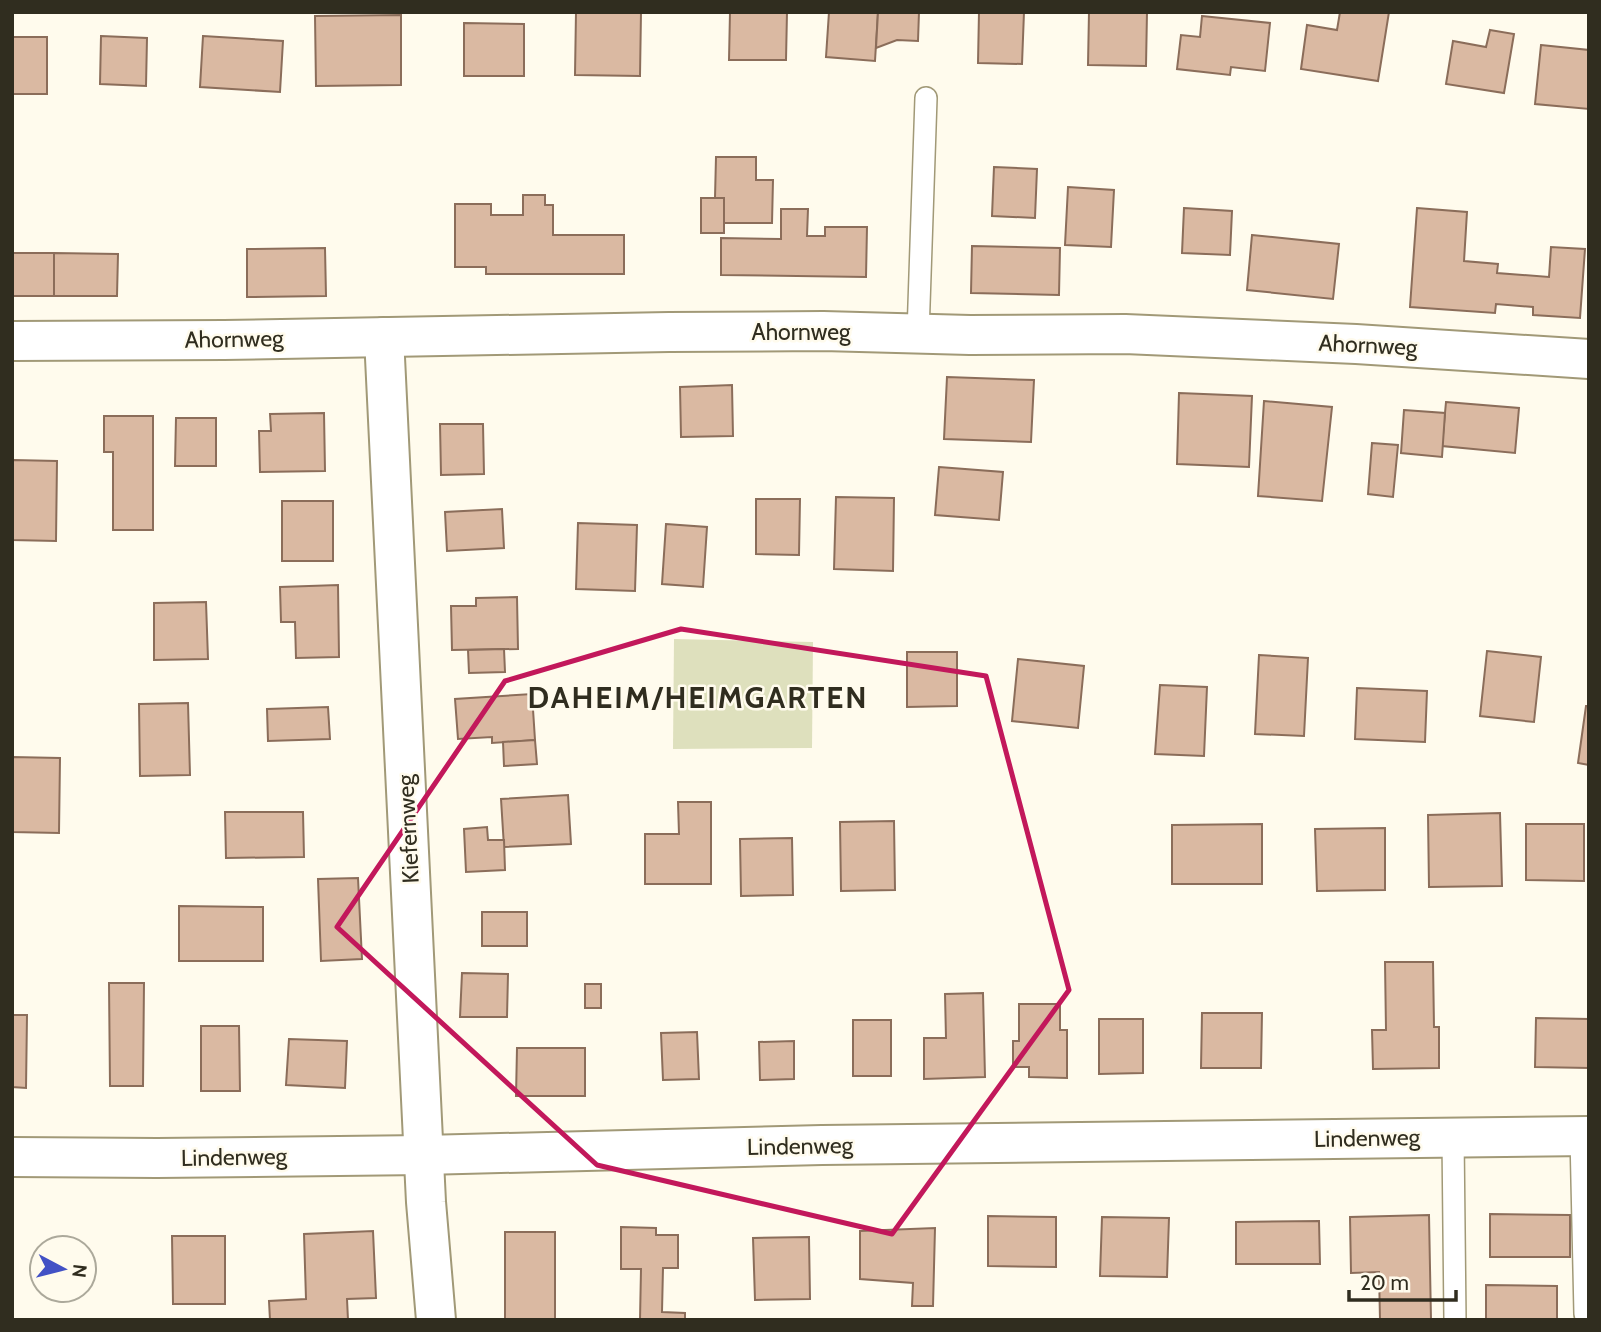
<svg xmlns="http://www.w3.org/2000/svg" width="1601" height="1332" font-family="Cabin,sans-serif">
	<rect width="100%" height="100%" fill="#fffbed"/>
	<!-- green -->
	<path fill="#dee0bd" d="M674,639L813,642L812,748L673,749Z"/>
	<!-- building -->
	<g fill="#dab9a2" stroke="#8b6d5a" stroke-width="2">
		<path d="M576,12H641L640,76L575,75Z"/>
		<path d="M730,12H787L786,60H729Z"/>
		<path d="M829,12H878L875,61L826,57Z"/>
		<path d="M878,12H919L918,41L897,40L876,48Z"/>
		<path d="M979,12H1024L1022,64L978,63Z"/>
		<path d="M1089,12H1147L1146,66L1088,65Z"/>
		<path d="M1340,12H1389L1378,81L1301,69L1307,25L1337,30Z"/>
		<path d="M401,15V85L316,86L315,16Z"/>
		<path d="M1202,16L1270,23L1265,71L1231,67L1230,75L1177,69L1181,35L1200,37Z"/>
		<path d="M464,23L524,24V76H464Z"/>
		<path d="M1490,30L1514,34L1504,93L1446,84L1453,41L1486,47Z"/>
		<path d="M101,36L147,38L146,86L100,84Z"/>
		<path d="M203,36L283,41L280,92L200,87Z"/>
		<rect x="12" y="37" width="35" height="57"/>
		<path d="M1541,45L1589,50V109L1535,104Z"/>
		<path d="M716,157H756V180H773L772,223H724V198H715Z"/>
		<path d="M994,167L1037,169L1035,218L992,216Z"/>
		<path d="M1068,187L1114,190L1111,247L1065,245Z"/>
		<path d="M523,195H545V205H553V235H624V274H486V267H455V204H491V215H523Z"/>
		<rect x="701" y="198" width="23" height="35"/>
		<path d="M1184,208L1232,211L1230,255L1182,253Z"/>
		<path d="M1417,208L1467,212L1464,261L1498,264L1497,273L1549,277L1551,247L1585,249L1580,318L1533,315V307L1496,304L1495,313L1410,307Z"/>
		<path d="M781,209H808L807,236H825V227H867L866,277L721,275V238L781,239Z"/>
		<path d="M1252,235L1339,244L1333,299L1247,290Z"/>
		<path d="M972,246L1060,248L1059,295L971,293Z"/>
		<path d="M325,248L326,296L247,297V249Z"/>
		<rect x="12" y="253" width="42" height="43"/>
		<path d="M54,253L118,254L117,296H54Z"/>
		<path d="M947,377L1034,380L1031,442L944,439Z"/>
		<path d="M732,385L733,436L681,437L680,387Z"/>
		<path d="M1179,393L1252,396L1249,467L1177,464Z"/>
		<path d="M1264,401L1332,407L1322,501L1258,496Z"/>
		<path d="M1446,402L1519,408L1515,453L1442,446Z"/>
		<path d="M1404,410L1445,413L1442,457L1401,453Z"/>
		<path d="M324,413L325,471L260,472L259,431H271L270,414Z"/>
		<path d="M104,416H153V530H113V452H104Z"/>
		<path d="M176,418H216V466H175Z"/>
		<path d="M440,424H483L484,474L441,475Z"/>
		<path d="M1372,443L1398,445L1393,497L1368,494Z"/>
		<path d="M13,460L57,461L56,541L12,540Z"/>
		<path d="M939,467L1003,472L999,520L935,515Z"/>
		<path d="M836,497L894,498L893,571L834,569Z"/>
		<path d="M756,499H800L799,555L756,554Z"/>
		<rect x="282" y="501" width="51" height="60"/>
		<path d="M502,509L504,548L447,551L445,512Z"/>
		<path d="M578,523L637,525L635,591L576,589Z"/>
		<path d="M666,524L707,527L703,587L662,584Z"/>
		<path d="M338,585L339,657L296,658L295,622H281L280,587Z"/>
		<path d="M517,597L518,649L452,650L451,606H476V598Z"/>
		<path d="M206,602L208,659L154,660V603Z"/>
		<path d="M504,649L505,672L469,673L468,650Z"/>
		<path d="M1487,651L1541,657L1534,722L1480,716Z"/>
		<path d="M907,652H957V706L907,707Z"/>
		<path d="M1259,655L1308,658L1304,736L1255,734Z"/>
		<path d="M1018,659L1084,666L1078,728L1012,721Z"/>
		<path d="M1160,685L1207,687L1204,756L1155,754Z"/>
		<path d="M1357,688L1427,691L1425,742L1355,739Z"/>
		<path d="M532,694L535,740L492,743V737L458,739L455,699Z"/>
		<path d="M188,703L190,775L140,776L139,704Z"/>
		<path d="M1586,706H1589V765L1578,763Z"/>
		<path d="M328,707L330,739L268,741L267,709Z"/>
		<path d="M535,740L537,764L504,766L503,742Z"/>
		<path d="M12,757L60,758L59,833L12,832Z"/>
		<path d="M568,795L571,844L504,847L501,799Z"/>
		<path d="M678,802H711V884H645V834H679Z"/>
		<path d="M225,812H303L304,857L226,858Z"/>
		<path d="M1500,813L1502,886L1429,887L1428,815Z"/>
		<path d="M894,821L895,890L841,891L840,822Z"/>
		<path d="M1262,824V884H1172V825Z"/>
		<path d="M1526,824H1584V881L1526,880Z"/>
		<path d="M487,827L488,840H504L505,870L466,872L464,829Z"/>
		<path d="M1385,828V890L1317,891L1315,829Z"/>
		<path d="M792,838L793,895L741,896L740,839Z"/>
		<path d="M358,878L362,959L321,961L318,879Z"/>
		<path d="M179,906L263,907V961H179Z"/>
		<rect x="482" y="912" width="45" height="34"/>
		<path d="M1385,962H1433L1434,1027H1439V1068L1373,1069L1372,1030H1386Z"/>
		<path d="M462,973L508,974L507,1017H460Z"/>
		<path d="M109,983H144L143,1086H110Z"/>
		<rect x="585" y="984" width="16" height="24"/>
		<path d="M983,993L985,1077L924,1079V1038H946L945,994Z"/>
		<path d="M1019,1004H1060V1030H1067V1078L1029,1077V1067H1013V1041H1019Z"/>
		<path d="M1202,1013H1262L1261,1068H1201Z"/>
		<path d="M12,1015H27L26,1088L12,1087Z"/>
		<path d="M1536,1018L1589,1019V1068L1535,1067Z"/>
		<path d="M1099,1019H1143V1073L1099,1074Z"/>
		<rect x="853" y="1020" width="38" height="56"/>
		<path d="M201,1026H239L240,1091H201Z"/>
		<path d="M697,1032L699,1079L663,1080L661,1033Z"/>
		<path d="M289,1039L347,1041L345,1088L286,1085Z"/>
		<path d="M794,1041V1079L760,1080L759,1042Z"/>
		<path d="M517,1048H585V1096H516Z"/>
		<path d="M1490,1214L1570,1215V1257H1490Z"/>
		<path d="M1429,1215L1431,1320H1380L1379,1272L1351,1273L1350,1217Z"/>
		<path d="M988,1216L1056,1217V1267L988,1266Z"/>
		<path d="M1102,1217L1169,1218L1167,1277L1100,1276Z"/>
		<path d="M1319,1221L1320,1264H1236V1222Z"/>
		<path d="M621,1227L656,1228V1235H678V1268H663L662,1312L685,1313V1320H640L641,1269H621Z"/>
		<path d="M935,1228L933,1306H912L913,1283L860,1279V1231Z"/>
		<path d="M373,1231L376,1298L347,1299L348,1320H270L269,1301L306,1299L304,1234Z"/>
		<rect x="505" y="1232" width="50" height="88"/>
		<path d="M172,1236H225V1304H173Z"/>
		<path d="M809,1237L810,1299L755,1300L753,1238Z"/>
		<path d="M1486,1285L1557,1286V1320H1486Z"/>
	</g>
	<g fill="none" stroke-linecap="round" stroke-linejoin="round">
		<!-- lane casing -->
		<g stroke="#a19977" stroke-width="24">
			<g id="lane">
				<path d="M918,334L926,98"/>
				<path d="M1581,1136L1585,1314"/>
				<path d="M1453,1137L1455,1320"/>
			</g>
		</g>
		<!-- street casing -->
		<g stroke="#a19977" stroke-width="42">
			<g id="street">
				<path d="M384,337L426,1202L436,1320"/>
				<path d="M12,341L224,340L669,332L823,331L970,335L1125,334L1356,344L1589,359"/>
				<path d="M12,1157L157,1158L424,1155L822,1145L1589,1136"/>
			</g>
		</g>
		<!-- lane -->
		<use href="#lane" stroke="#fff" stroke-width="21"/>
		<!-- street -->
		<use href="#street" stroke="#fff" stroke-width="38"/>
	</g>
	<!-- marked area -->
	<path fill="none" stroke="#c2185b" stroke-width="5" stroke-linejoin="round" d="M681,629L986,676L1069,990L892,1234L597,1165L337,927L505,681Z"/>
	<g text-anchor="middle" stroke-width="5" stroke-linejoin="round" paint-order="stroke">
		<!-- street labels -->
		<g font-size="23" fill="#302d1f" stroke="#fffbed">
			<text x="801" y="340">Ahornweg</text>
			<text transform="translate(234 339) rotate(-1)" y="8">Ahornweg</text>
			<text transform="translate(1368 345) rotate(3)" y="8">Ahornweg</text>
			<text transform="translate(408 829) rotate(-93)" y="8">Kiefernweg</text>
			<text transform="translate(1367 1138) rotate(-1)" y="8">Lindenweg</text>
			<text transform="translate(800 1146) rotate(-1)" y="8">Lindenweg</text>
			<text transform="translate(234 1157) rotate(-1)" y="8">Lindenweg</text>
		</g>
		<!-- district labels -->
		<g font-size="30" font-weight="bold" letter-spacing="2" fill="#302d1f" stroke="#fffbed">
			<text x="698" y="708">DAHEIM/HEIMGARTEN</text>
		</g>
	</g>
	<!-- border -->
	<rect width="1601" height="1332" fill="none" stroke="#302d1f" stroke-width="28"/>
	<!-- north arrow -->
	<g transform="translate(63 1269) rotate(97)"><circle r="33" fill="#fffbed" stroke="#aca99b" stroke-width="2"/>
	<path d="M0-5L12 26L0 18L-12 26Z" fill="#4251c5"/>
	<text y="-10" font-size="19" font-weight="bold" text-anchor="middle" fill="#302d1f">N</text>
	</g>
	<!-- scale -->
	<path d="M1349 1290v10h107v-10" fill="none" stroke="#302d1f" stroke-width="3.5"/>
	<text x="1360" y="1290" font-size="21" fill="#302d1f" stroke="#fffbed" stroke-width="5" paint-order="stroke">20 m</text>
</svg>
